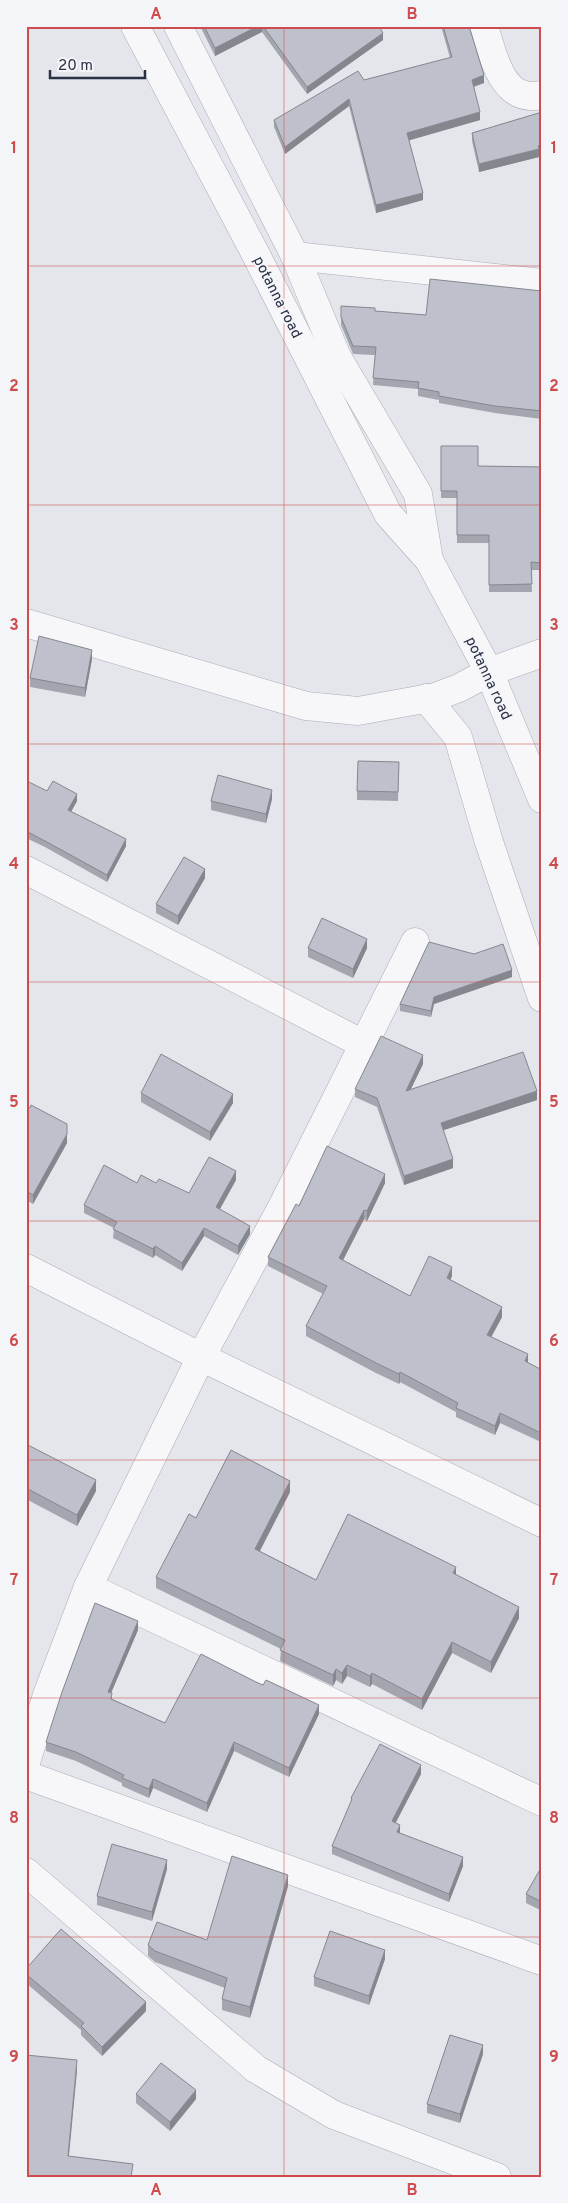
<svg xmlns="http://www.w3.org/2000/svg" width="568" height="2203" font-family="Overpass,sans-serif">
	<rect width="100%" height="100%" fill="#e4e6ec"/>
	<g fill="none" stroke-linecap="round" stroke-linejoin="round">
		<!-- street casing -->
		<g stroke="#a9acb6" stroke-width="29">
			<g id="street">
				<path d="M135,26L253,249L388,514L429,560L489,672L542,799"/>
				<path d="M178,26L295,256L337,357L418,494L429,560"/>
				<path d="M484,26C493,54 501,104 542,95"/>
				<path d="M295,256L542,283"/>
				<path d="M26,623L306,706L358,711L435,697L459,688L489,672L542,653"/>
				<path d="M426,698L458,737L489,842L542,998"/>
				<path d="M26,870L363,1044"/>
				<path d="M26,1268L201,1357L542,1523"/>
				<path d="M88,1587L542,1802"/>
				<path d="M26,1762L47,1695L88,1587L201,1357L282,1207L415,942"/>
				<path d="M26,1775L542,1961"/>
				<path d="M26,1872L256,2069L334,2115L497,2177"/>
			</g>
		</g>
		<!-- street -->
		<use href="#street" stroke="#f7f7fa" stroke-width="28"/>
	</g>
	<!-- wall -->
	<g fill="#a3a6af">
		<path d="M200,26H379L383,40L307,94L262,32L215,56Z"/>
		<path d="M441,26H469L484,83L474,87L480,120L409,140L423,200L376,213L349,106L285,154L274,127V120L364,80L450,58Z"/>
		<path d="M542,112V153H539V157L479,172L472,141V133Z"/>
		<path d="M540,209H542V268L540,267Z"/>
		<path d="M540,291H542V419L495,413L439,403V400L418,396V389L373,385L375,355L353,354L341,325V317L375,311L426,315Z"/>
		<path d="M441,446L478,466L542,467V570H531L532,592H489V543H457V498H441Z"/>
		<path d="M92,659L85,697L30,687V678Z"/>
		<path d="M542,666V681L540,676V667Z"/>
		<path d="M399,762L398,801L357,800V791Z"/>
		<path d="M26,782L47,791L77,801L71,812L126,846L107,882L45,847L26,838Z"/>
		<path d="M272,799L266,823L211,810V801Z"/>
		<path d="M205,878L178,925L156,913V904Z"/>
		<path d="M308,948H367L353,978L308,957Z"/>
		<path d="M512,977L434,1004L431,1017L400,1011V1004Z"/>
		<path d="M423,1064L411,1089L537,1100L443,1130L453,1168L404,1185L377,1107L355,1097V1089Z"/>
		<path d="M141,1093L233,1103L210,1141L141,1102Z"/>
		<path d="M26,1106L67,1143L33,1204L26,1200Z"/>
		<path d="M236,1180L220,1209L250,1234L238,1255L204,1236L182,1271L155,1255L153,1258L113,1238L114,1228L84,1213V1205L156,1183L189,1193Z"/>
		<path d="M385,1183L367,1221L364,1219L343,1260L410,1296L452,1276L450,1280L502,1317L491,1337L528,1363L542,1370L541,1442L500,1423L495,1435L456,1417V1412L400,1382L399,1384L376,1373L306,1336V1326L323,1294L268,1266V1257L299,1206Z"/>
		<path d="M26,1444L96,1491L77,1526L26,1499Z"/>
		<path d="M290,1492L260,1551L316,1580L456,1575L519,1618L491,1673L452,1653L422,1710L372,1684L370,1687L347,1676L342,1684L336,1680L333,1686L280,1661L281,1649L156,1588V1577Z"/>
		<path d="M138,1630L111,1693L112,1699L165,1723L256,1682L319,1714L289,1777L234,1751L207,1812L153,1788L149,1798L122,1786V1783L76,1761L46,1751V1742Z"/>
		<path d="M421,1774L395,1823L400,1833L463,1866L449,1902L332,1854V1846L351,1803V1798Z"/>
		<path d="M542,1866V1911L526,1903V1894Z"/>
		<path d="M167,1869L152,1921L97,1905V1896Z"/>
		<path d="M288,1886L250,2018L222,2010V1999L225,1988L155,1962L148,1956V1945L207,1940Z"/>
		<path d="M385,1959L369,2005L314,1986V1977Z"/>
		<path d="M26,1969L146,2011L102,2056L81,2035V2030L26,1983Z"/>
		<path d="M483,2054L460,2123L427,2113V2104Z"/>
		<path d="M136,2094L196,2099L170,2131L136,2103Z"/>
	</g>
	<!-- shaded-wall -->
	<g fill="#85878f">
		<path d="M258,26H262V32L215,56V48Z"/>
		<path d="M383,33V40L307,94V87Z"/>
		<path d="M484,75V83L472,87V80Z"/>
		<path d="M349,99V106L285,154V147Z"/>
		<path d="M480,112V120L407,141V133Z"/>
		<path d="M542,145V153H539V157L479,172V164Z"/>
		<path d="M423,193V200L376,213V205Z"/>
		<path d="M92,650V659L85,697V688Z"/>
		<path d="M272,790V799L266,823V814Z"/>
		<path d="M77,794V801L68,817V810Z"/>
		<path d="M126,839V846L107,882V875Z"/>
		<path d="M205,869V878L178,925V916Z"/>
		<path d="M367,939V948L353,978V969Z"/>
		<path d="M512,970V977L434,1004L431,1017V1011L434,997Z"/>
		<path d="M423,1055V1064L406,1099V1091Z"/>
		<path d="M537,1091V1100L441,1131V1123Z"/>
		<path d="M233,1094V1103L210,1141V1132Z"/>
		<path d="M67,1134V1143L33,1204V1195Z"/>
		<path d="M453,1159V1168L404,1185V1176Z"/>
		<path d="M236,1171V1180L216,1216V1207Z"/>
		<path d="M385,1174V1183L367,1221V1211Z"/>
		<path d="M364,1210V1219L339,1268V1258Z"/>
		<path d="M250,1226V1234L238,1255V1246Z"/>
		<path d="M204,1228V1236L182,1271V1263Z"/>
		<path d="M155,1246V1255L153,1258V1249Z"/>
		<path d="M452,1267V1276L447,1288V1278Z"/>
		<path d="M502,1307V1317L487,1345V1335Z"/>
		<path d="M528,1354V1364L525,1361Z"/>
		<path d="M400,1372V1382L399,1384V1374Z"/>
		<path d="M500,1413V1423L495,1435V1426Z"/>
		<path d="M96,1480V1491L77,1526V1515Z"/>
		<path d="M290,1481V1492L255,1560V1549Z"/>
		<path d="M456,1567V1578L453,1573Z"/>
		<path d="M519,1607V1618L491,1673V1662Z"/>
		<path d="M138,1621V1630L108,1700V1692Z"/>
		<path d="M452,1642V1653L422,1710V1699Z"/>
		<path d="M347,1665V1676L342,1684V1673Z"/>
		<path d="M336,1669V1680L333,1686V1675Z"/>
		<path d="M372,1673V1684L370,1687V1676Z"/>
		<path d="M319,1705V1714L289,1777V1768Z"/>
		<path d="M234,1742V1751L207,1812V1803Z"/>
		<path d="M421,1765V1774L392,1830V1821Z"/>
		<path d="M153,1779V1788L149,1798V1789Z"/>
		<path d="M400,1825V1833L397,1832Z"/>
		<path d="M463,1857V1866L449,1902V1894Z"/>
		<path d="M167,1860V1869L152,1921V1912Z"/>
		<path d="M288,1875V1886L250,2018V2007Z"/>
		<path d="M385,1950V1959L369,2005V1996Z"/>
		<path d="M146,2002V2011L102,2056V2047Z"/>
		<path d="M483,2045V2054L460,2123V2114Z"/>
		<path d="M77,2060V2071L68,2166V2156Z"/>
		<path d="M196,2090V2099L170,2131V2122Z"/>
	</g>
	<!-- building -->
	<g fill="#bec1cc" stroke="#85878f">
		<path d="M204,26H258L215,48Z"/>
		<path d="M263,26H379L383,33L307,87Z"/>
		<path d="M443,26H469L484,75L472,80L480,112L407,133L423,193L376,205L349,99L285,147L274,120L358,71L364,80L452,57Z"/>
		<path d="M542,112V145L538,146L539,149L479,164L472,133Z"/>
		<rect x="540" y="209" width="2" height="51"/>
		<path d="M430,279L542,291V411L495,406L439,396V392L418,388L419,382L373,378L376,347L353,346L341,317V306L375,308V311L426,315Z"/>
		<path d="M441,446H478V466L542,467V563L531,562L532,584L489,585V535H457V491H441Z"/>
		<path d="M39,636L92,650L85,688L30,678Z"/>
		<path d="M358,761L399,762L398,792L357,791Z"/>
		<path d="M218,775L272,790L266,814L211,801Z"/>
		<path d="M27,781L47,791L53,781L77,794L68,810L126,839L107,875L45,841L26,831Z"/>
		<path d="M184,857L205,869L178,916L156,904Z"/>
		<path d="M322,918L367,939L353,969L308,948Z"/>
		<path d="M429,942L474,954L503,944L512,970L434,997L431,1011L400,1004Z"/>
		<path d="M381,1036L423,1055L406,1091L523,1052L537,1091L441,1123L453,1159L404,1176L377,1098L355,1089Z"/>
		<path d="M161,1054L233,1094L210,1132L141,1093Z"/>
		<path d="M31,1105L67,1124V1134L33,1195L26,1191V1106L30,1108Z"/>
		<path d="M327,1146L385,1174L367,1211L364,1210L339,1258L410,1296L429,1256L452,1267L447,1278L502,1307L487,1335L528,1354L525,1361L542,1370L541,1433L500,1413L495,1426L456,1408L458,1403L400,1372L399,1374L376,1363L306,1326L327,1286L268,1257L296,1204L299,1206Z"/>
		<path d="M209,1157L236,1171L216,1207L250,1226L238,1246L204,1228L182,1263L155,1246L153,1249L113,1229L117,1222L84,1205L104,1165L137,1183L141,1175L156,1183L159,1179L189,1193Z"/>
		<path d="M26,1444L96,1480L77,1515L26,1488Z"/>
		<path d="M231,1450L290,1481L255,1549L316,1580L348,1514L456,1567L453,1573L519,1607L491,1662L452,1642L422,1699L372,1673L370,1676L347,1665L342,1673L336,1669L333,1675L280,1650L285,1640L156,1577L189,1514L196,1518Z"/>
		<path d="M95,1603L138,1621L108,1692L112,1693L111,1699L165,1723L201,1654L256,1682L263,1685L266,1680L319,1705L289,1768L234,1742L207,1803L153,1779L149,1789L122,1778L124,1775L76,1752L46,1742L62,1692Z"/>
		<path d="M380,1744L421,1765L392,1821L400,1825L397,1832L463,1857L449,1894L332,1846L352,1799L351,1798Z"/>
		<path d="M112,1844L167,1860L152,1912L97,1896Z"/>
		<path d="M232,1856L288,1875L250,2007L222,1999L227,1978L155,1951L148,1945L157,1922L207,1940Z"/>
		<path d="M542,1866V1902L526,1894Z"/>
		<path d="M61,1929L146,2002L102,2047L81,2026L84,2023L26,1974V1969Z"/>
		<path d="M330,1931L385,1950L369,1996L314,1977Z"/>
		<path d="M450,2035L483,2045L460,2114L427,2104Z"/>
		<path d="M26,2055L77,2060L68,2156L133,2164L131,2177H26Z"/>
		<path d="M161,2063L196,2090L170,2122L136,2094Z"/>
	</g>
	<!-- grid -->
	<path fill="none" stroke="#ce4c4d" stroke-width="1" stroke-opacity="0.55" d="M284,26V2177M26,266H542M26,505H542M26,744H542M26,982H542M26,1221H542M26,1460H542M26,1698H542M26,1937H542"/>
	<g text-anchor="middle" stroke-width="4" stroke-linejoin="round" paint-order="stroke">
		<!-- street labels -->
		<g font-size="15" fill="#2b3144" stroke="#f4f5f9">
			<text transform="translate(278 297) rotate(63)" y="5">potanna road</text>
			<text transform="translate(489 678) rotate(65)" y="5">potanna road</text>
		</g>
	</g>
	<!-- border -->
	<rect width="568" height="2203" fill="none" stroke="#f4f5f9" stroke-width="55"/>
	<!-- scale -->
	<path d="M50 70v8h95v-8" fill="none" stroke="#2b3144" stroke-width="2.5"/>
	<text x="58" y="70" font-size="15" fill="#2b3144" stroke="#f4f5f9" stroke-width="4" paint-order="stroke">20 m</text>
	<rect x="28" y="28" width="512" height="2148" fill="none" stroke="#ce4c4d" stroke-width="2"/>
	<g font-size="16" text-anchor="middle" font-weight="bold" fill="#ce4c4d">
		<text x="156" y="19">A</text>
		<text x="412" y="19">B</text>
		<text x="14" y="153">1</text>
		<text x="554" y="153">1</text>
		<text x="14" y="391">2</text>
		<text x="554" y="391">2</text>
		<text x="14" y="630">3</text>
		<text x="554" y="630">3</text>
		<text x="14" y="869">4</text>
		<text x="554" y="869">4</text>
		<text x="14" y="1107">5</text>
		<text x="554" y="1107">5</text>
		<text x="14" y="1346">6</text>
		<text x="554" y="1346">6</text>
		<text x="14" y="1585">7</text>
		<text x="554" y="1585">7</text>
		<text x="14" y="1823">8</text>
		<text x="554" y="1823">8</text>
		<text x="14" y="2062">9</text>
		<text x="554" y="2062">9</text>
		<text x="156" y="2195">A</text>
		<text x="412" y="2195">B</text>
	</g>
</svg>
